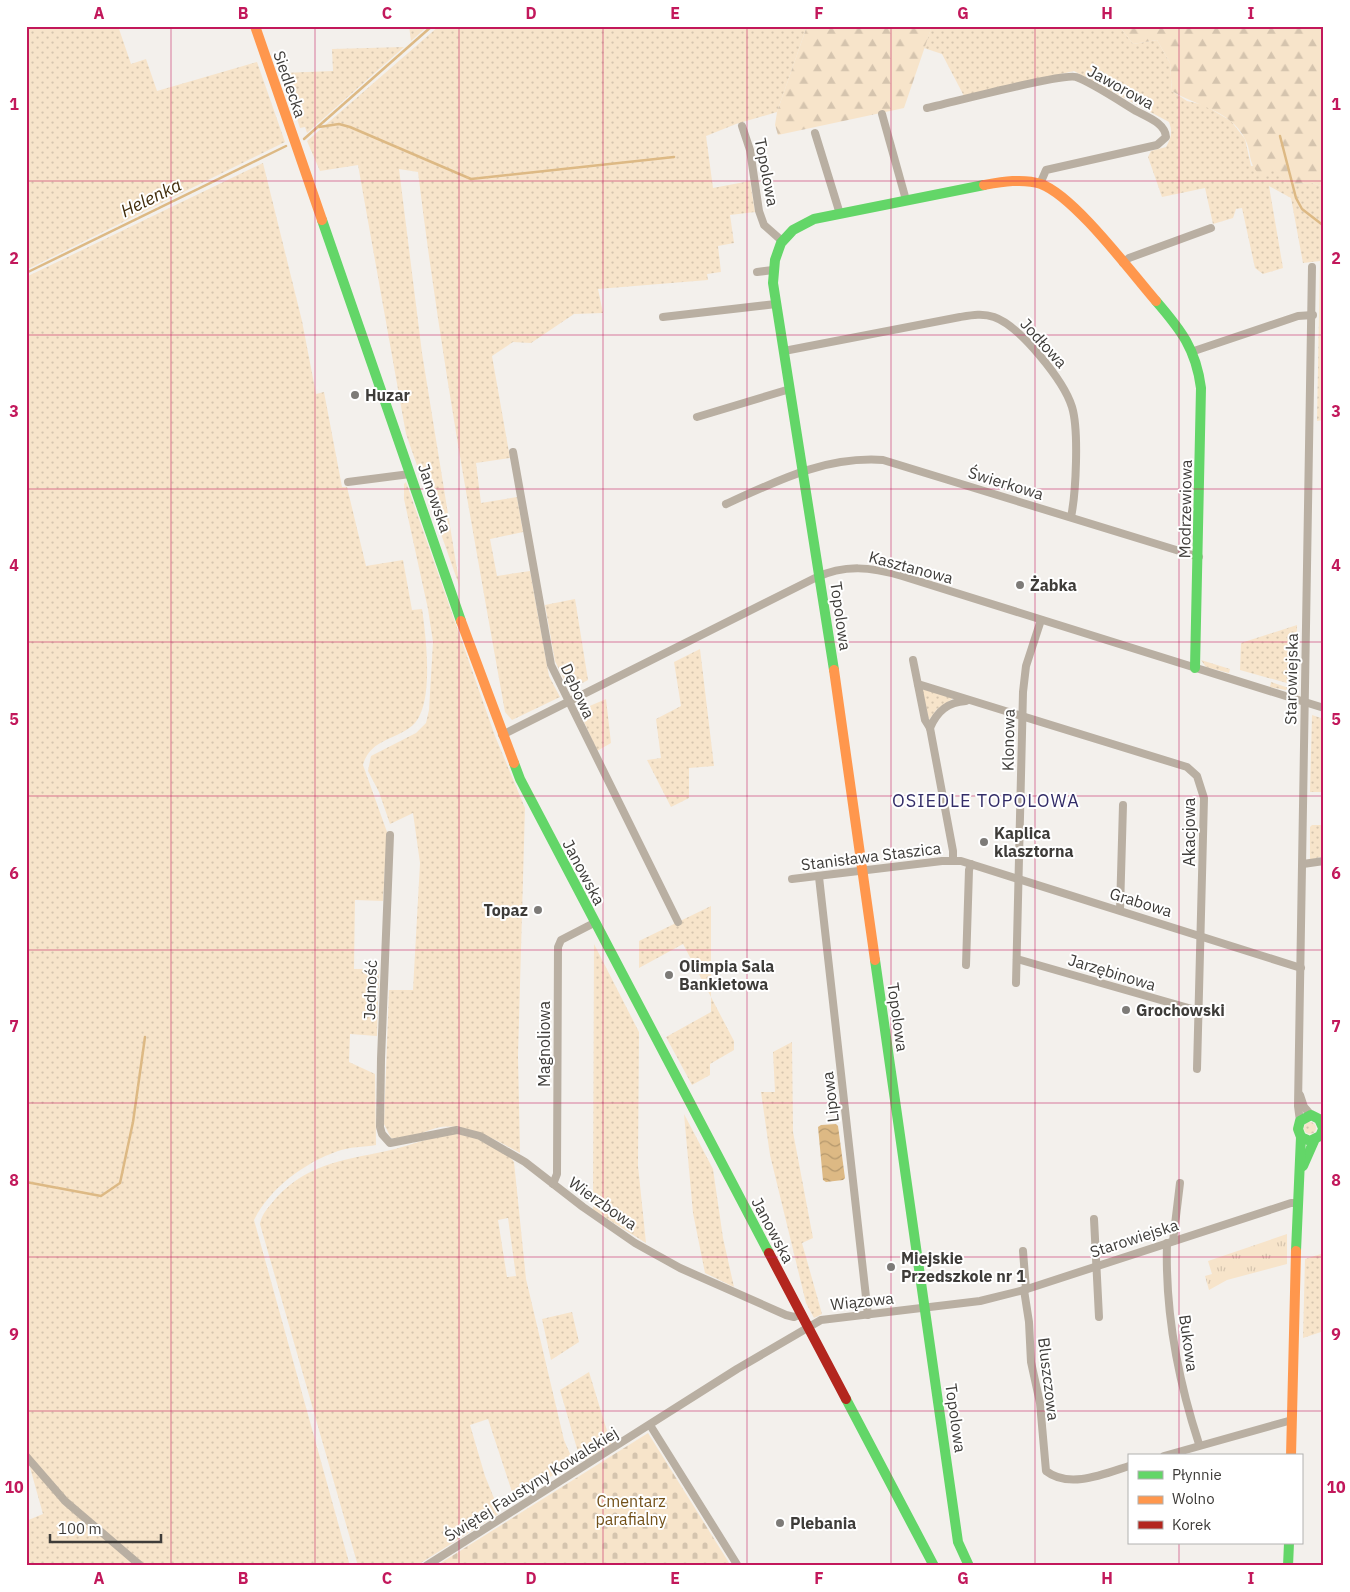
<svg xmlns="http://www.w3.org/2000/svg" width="1350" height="1592" font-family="'IBM Plex Sans',sans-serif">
	<defs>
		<pattern id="grass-dots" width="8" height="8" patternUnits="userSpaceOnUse" patternTransform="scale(1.25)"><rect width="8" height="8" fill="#f7e4ca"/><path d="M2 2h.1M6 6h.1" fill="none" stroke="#d5c4ae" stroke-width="1.8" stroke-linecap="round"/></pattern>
		<pattern id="forest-firs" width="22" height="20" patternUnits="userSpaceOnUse" patternTransform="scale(1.25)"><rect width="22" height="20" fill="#f7e4ca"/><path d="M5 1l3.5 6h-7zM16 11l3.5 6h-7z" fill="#d5c4ae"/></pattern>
		<pattern id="cemetery-stones" width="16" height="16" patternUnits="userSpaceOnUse" patternTransform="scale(1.25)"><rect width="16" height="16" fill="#f7e4ca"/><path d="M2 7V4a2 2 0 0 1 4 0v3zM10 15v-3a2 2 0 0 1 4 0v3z" fill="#d5c4ae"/></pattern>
		<pattern id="park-tufts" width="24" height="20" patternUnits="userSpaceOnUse" patternTransform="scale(1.25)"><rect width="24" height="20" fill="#f7e4ca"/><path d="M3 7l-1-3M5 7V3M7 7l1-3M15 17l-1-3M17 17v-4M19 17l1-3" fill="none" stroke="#d5c4ae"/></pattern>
		<pattern id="water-waves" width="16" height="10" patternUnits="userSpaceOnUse" patternTransform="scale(1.25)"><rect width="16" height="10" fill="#ddb984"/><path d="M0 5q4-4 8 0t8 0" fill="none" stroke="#b5986d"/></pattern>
	</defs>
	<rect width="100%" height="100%" fill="#f3f0ec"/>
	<!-- grass -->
	<g fill="url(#grass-dots)" fill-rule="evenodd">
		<path d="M26,26H118L131,64L146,59L157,91L257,62L285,142L26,270Z"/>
		<path d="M409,26H428L411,41Z"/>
		<path d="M439,26H807L777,112L736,124L706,136L713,188L750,181L755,212L730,215L734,243L718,246L721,272L707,274L708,280L598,289L603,313L574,314L531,343L513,342L492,356L510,458L476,463L481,503L517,497L523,532L490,539L497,576L530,571L549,676L560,697L512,720L505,712C473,533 440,353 418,172L399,169L422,353L460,588L406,434L358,165L320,171L307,141Z"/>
		<path d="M932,26H1119L1133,44L1157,40L1170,63L1172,91L1187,101L1204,105L1231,121L1245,139L1251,166L1272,164L1287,184L1312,183L1324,187V420L1317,421L1320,261L1303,263L1291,198L1269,186L1283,268L1263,274L1255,268L1242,208L1236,209L1233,218L1213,224L1205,188L1162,197L1148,157L1151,151L1166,147C1171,138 1173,132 1169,122L1074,71L964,96L942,54L924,48Z"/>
		<path d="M404,47L307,133L305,127L300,128L282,73L333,71L332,49Z"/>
		<path d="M263,163L302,321L316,394L324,392L342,487H347L366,566L403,560L412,610L422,609C426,636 434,701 415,723C399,740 370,738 363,765L387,832L383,901L355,900L354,969H379L377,1036L350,1034L349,1062L375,1074L376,1145C364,1147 349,1147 338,1151C304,1163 270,1188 254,1220L350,1566H146L70,1502L26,1454V277Z"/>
		<path d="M406,482L495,736L525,808L518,1056L520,1153C495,1140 466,1121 436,1128C422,1132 406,1142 391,1138L384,1124L389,990H413L420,863L413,813L390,824L379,792L368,771L371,756L416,733L426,723L429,710L433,642L428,609L404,499V484Z"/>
		<path d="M575,599L588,680L569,690L555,661L545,605Z"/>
		<path d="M1297,625L1296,681L1294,685L1240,670L1241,643Z"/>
		<path d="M700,649L714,766L689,768V798L671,807L647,760L661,758L656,719L681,706L674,662Z"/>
		<path d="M1201,660L1230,669L1229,673L1206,667Z"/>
		<path d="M1271,682L1289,688L1291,691L1270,687Z"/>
		<path d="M922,689L952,697V699L937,709L929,720Z"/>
		<path d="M606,699L611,743L597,751L582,717L585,708Z"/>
		<path d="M1312,715L1324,719V792H1310Z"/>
		<path d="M1312,825H1324V856L1310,860V827Z"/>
		<path d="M711,906V997L734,1041V1050L710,1064V1075L692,1085L666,1037L711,1012V997L683,944L639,968V941Z"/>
		<path d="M594,944L639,1032L638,1166L646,1243L593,1210Z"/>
		<path d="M792,1042L793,1132L813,1238L802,1243L822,1314L814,1318L806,1303L770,1155L761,1092H775L773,1052Z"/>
		<path d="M684,1114L713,1169L723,1238L734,1287L705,1273L693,1213Z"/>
		<circle cx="1310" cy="1128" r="6"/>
		<path d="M451,1133L474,1137L510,1157L514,1162L526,1279L564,1440L574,1463L514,1498L488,1419L470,1425L485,1476L500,1513L416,1566H358L260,1224C262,1213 269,1207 276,1198C310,1161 349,1160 395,1149C414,1144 432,1137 451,1133ZM508,1218L516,1276L507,1277L498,1220Z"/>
		<path d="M1324,1253V1331L1303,1338L1305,1259Z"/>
		<path d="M572,1312L579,1342L551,1360L542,1319Z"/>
		<path d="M589,1372L611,1444L585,1460L580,1459L560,1390Z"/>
		<path d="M29,1464L136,1566H26V1521L43,1514Z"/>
	</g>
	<!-- forest -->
	<g fill="url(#forest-firs)">
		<path d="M807,26H932L904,108L778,135L775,125L777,112Z"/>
		<path d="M1119,26H1324V187L1312,183L1287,184L1272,165L1265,174H1259C1247,161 1252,152 1245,139C1231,110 1196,106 1172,91L1170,63L1157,40L1133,44Z"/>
	</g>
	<!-- cemetery -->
	<path fill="url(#cemetery-stones)" d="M648,1433L731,1566H436Z"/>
	<!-- park -->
	<path fill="url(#park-tufts)" d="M1287,1234V1264L1227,1280L1209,1290L1205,1276L1212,1274L1208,1261Z"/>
	<!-- water -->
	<path fill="url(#water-waves)" d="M836,1124L838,1126L845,1178L843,1180L826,1182L823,1180L818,1127L821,1125Z"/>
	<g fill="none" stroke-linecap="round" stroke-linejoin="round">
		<!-- stream -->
		<g stroke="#ddb984" stroke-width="2.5">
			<path d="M319,127L339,124L350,127L471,179L674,157"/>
			<path d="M1280,136L1296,198L1302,209L1324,226"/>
			<path d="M304,139L432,26"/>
			<path d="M26,273L286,146"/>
			<path d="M26,1182L101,1196L120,1183L133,1122L145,1037"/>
		</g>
		<!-- street -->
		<g stroke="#b9afa2" stroke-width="8">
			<path d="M927,108C950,103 1061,73 1076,77C1091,82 1121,102 1136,111C1147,117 1165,123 1166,137L1157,145L1046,170L1040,184"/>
			<path d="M882,114L906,200"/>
			<path d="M742,126L750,150L759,211L764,225L781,240"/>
			<path d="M815,133L840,214"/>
			<path d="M1123,263L1129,258L1211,228"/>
			<path d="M757,272L773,270"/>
			<path d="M663,317L776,304"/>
			<path d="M784,351L960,317C972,315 983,313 994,317C1020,326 1064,381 1072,407C1079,430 1076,493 1071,517"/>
			<path d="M1194,351L1298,316L1313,315"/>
			<path d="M697,417L790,389"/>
			<path d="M513,452L551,665L678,922"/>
			<path d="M348,482L410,474"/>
			<path d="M726,504C777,481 825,456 883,460L1199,557"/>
			<path d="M913,660L925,720L930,728L953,851V860"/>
			<path d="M918,684L1187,767L1197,776L1204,798L1197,1069"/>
			<path d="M930,728C937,711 948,702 966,701"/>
			<path d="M502,735L815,578C845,564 871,567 902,576L1324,708"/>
			<path d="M390,835L381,1059L380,1127L382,1134L390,1143L457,1130L480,1136L525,1162L583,1207L635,1243L680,1268L786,1315L794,1317L801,1314"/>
			<path d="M1303,864L1324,861"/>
			<path d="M819,877L868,1315"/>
			<path d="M792,879L942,861H961L1301,968"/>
			<path d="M1120,910L1123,805"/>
			<path d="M1017,959L1199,1011"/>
			<path d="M966,965L969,870L971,864"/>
			<path d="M1016,983L1023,692L1026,666L1041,620"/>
			<path d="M1300,1095L1304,1107L1311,1115"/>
			<path d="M1300,1121L1298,1106L1312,267"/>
			<path d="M553,1184L557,1174L558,947L561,940L594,923"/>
			<path d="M1094,1219L1099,1317"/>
			<path d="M1173,1241L1180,1183"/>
			<path d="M1167,1243C1165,1312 1178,1380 1199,1444"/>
			<path d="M1023,1251L1026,1289"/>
			<path d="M1024,1290L1029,1322L1031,1362L1040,1403L1046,1471C1069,1489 1104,1474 1129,1466"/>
			<path d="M650,1425L738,1566"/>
			<path d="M26,1456L65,1501L141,1566"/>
			<path d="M1164,1456L1292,1420"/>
			<path d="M426,1566L737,1369L821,1320L980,1301L1024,1290L1291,1203H1297"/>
		</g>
		<!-- fast -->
		<g stroke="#63d668" stroke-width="10">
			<path d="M322,220L461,621"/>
			<path d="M1156,301C1181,330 1196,349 1201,388L1195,668"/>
			<path d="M834,670L773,283L775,260L781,243L793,230L814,219L984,185"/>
			<path d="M514,763L520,779L769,1253"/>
			<path d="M875,960L958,1542L969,1566"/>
			<path d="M1323,1128L1319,1119L1311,1115L1300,1121L1298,1129L1301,1137L1310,1141L1320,1136L1324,1127"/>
			<path d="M1303,1166L1314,1141"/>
			<path d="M1296,1251L1301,1137"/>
			<path d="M846,1399L934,1566"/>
			<path d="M1288,1566L1289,1543"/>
		</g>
		<!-- slow -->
		<g stroke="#ff974d" stroke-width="10">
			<path d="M255,26L322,220"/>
			<path d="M984,185C1001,182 1023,178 1041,184C1075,197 1130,271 1156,301"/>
			<path d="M461,621L514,763"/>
			<path d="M834,670L875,960"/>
			<path d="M1291,1456L1296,1251"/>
		</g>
		<!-- jam -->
		<path stroke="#b3261e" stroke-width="10" d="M769,1253L846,1399"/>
	</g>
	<!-- grid -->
	<path fill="none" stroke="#c2185b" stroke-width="1" stroke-opacity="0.55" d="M171,26V1566M315,26V1566M459,26V1566M603,26V1566M747,26V1566M891,26V1566M1035,26V1566M1179,26V1456M26,181H1324M26,335H1324M26,489H1324M26,642H1324M26,796H1324M26,950H1324M26,1103H1324M26,1257H1324M26,1411H1324M1179,1543V1566"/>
	<!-- markers -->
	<g fill="#7d7b78" stroke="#fff" stroke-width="2">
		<circle cx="355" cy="395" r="5"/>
		<circle cx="1020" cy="585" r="5"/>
		<circle cx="984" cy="842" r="5"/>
		<circle cx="538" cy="910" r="5"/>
		<circle cx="669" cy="975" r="5"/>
		<circle cx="1126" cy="1010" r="5"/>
		<circle cx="891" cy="1267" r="5"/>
		<circle cx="780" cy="1523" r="5"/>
	</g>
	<g text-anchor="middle" stroke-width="4" stroke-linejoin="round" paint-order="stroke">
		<!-- street labels -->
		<g font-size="16" fill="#3e3c39" stroke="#fff">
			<text transform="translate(290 84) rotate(71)" y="6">Siedlecka</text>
			<text transform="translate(1121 87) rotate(29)" y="6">Jaworowa</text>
			<text transform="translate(767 172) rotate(79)" y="6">Topolowa</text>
			<text transform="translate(1044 343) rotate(48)" y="6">Jodłowa</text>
			<text transform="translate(1006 483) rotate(17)" y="6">Świerkowa</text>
			<text transform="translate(435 498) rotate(71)" y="6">Janowska</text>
			<text transform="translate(1185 509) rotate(-89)" y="6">Modrzewiowa</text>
			<text transform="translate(911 567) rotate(15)" y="6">Kasztanowa</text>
			<text transform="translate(841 616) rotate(82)" y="6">Topolowa</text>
			<text transform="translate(1291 679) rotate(-89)" y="6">Starowiejska</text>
			<text transform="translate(578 691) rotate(65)" y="6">Dębowa</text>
			<text transform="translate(1008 740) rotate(-89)" y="6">Klonowa</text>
			<text transform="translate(1189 832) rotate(-90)" y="6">Akacjowa</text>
			<text transform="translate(871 856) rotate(-7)" y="6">Stanisława Staszica</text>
			<text transform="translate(584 872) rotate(62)" y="6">Janowska</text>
			<text transform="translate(1141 902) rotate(17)" y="6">Grabowa</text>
			<text transform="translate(1112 972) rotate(17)" y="6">Jarzębinowa</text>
			<text transform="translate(370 990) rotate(-88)" y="6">Jedność</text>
			<text transform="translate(898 1017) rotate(82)" y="6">Topolowa</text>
			<text transform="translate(544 1044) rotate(-90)" y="6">Magnoliowa</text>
			<text transform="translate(830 1097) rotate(-97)" y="6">Lipowa</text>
			<text transform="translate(603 1203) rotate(35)" y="6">Wierzbowa</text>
			<text transform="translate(773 1230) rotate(62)" y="6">Janowska</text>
			<text transform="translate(1134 1238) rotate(-18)" y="6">Starowiejska</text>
			<text transform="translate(862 1301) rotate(-6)" y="6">Wiązowa</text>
			<text transform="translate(1189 1343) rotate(82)" y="6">Bukowa</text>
			<text transform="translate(1049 1379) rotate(83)" y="6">Bluszczowa</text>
			<text transform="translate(956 1418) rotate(82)" y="6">Topolowa</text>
			<text transform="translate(531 1484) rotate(-32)" y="6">Świętej Faustyny Kowalskiej</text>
		</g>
		<!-- poi labels -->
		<g font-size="16" font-weight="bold" fill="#3e3c39" stroke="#fff" text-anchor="start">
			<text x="365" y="401">Huzar</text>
			<text x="1030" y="591">Żabka</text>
			<text x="994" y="839">Kaplica<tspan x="994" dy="18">klasztorna</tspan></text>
			<text x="528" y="916" text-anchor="end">Topaz</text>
			<text x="679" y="972">Olimpia Sala<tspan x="679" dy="18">Bankietowa</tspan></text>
			<text x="1136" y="1016">Grochowski</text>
			<text x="901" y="1264">Miejskie<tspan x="901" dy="18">Przedszkole nr 1</tspan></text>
			<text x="790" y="1529">Plebania</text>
		</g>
		<!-- park labels -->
		<g font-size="16" fill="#725018" stroke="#fff">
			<text x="631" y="1507">Cmentarz<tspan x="631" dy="18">parafialny</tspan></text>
		</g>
		<!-- water labels -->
		<g font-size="18" font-style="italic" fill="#422d0c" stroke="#fff">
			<text transform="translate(151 198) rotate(-26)" y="6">Helenka</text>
		</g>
		<!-- neighbourhood labels -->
		<g font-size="18" letter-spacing="1" fill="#332d68" stroke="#fff">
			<text x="986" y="807">OSIEDLE TOPOLOWA</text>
		</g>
	</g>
	<!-- border -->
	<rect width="1350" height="1592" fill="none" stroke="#ffffff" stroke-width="55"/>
	<!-- legend -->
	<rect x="1128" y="1454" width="175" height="90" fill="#ffffff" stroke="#b2b1b0"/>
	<rect x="1138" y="1471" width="25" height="8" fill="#63d668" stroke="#b2b1b0"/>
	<text x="1172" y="1480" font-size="15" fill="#3e3c39">Płynnie</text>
	<rect x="1138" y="1496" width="25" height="8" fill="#ff974d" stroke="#b2b1b0"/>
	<text x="1172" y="1504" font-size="15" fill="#3e3c39">Wolno</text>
	<rect x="1138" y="1521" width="25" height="8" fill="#b3261e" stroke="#b2b1b0"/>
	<text x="1172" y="1530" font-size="15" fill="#3e3c39">Korek</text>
	<!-- scale -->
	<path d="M50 1534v8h111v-8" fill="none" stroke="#3e3c39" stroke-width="2.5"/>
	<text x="58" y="1534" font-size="15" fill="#3e3c39" stroke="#ffffff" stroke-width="4" paint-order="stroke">100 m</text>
	<rect x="28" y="28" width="1294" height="1536" fill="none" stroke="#c2185b" stroke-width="2"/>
	<g font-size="16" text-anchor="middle" font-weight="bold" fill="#c2185b">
		<text x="99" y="19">A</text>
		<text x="243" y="19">B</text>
		<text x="387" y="19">C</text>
		<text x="531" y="19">D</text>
		<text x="675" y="19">E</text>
		<text x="819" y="19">F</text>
		<text x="963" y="19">G</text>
		<text x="1107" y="19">H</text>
		<text x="1251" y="19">I</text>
		<text x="14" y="110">1</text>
		<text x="1336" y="110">1</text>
		<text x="14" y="264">2</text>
		<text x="1336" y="264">2</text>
		<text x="14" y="417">3</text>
		<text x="1336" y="417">3</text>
		<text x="14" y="571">4</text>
		<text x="1336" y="571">4</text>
		<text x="14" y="725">5</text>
		<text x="1336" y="725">5</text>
		<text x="14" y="879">6</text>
		<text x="1336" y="879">6</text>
		<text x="14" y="1032">7</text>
		<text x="1336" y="1032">7</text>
		<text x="14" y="1186">8</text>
		<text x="1336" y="1186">8</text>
		<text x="14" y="1340">9</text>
		<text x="1336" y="1340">9</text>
		<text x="14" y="1493">10</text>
		<text x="1336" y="1493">10</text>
		<text x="99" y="1584">A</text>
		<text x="243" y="1584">B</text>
		<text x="387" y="1584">C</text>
		<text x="531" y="1584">D</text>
		<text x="675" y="1584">E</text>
		<text x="819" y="1584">F</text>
		<text x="963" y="1584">G</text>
		<text x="1107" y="1584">H</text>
		<text x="1251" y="1584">I</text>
	</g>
</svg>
